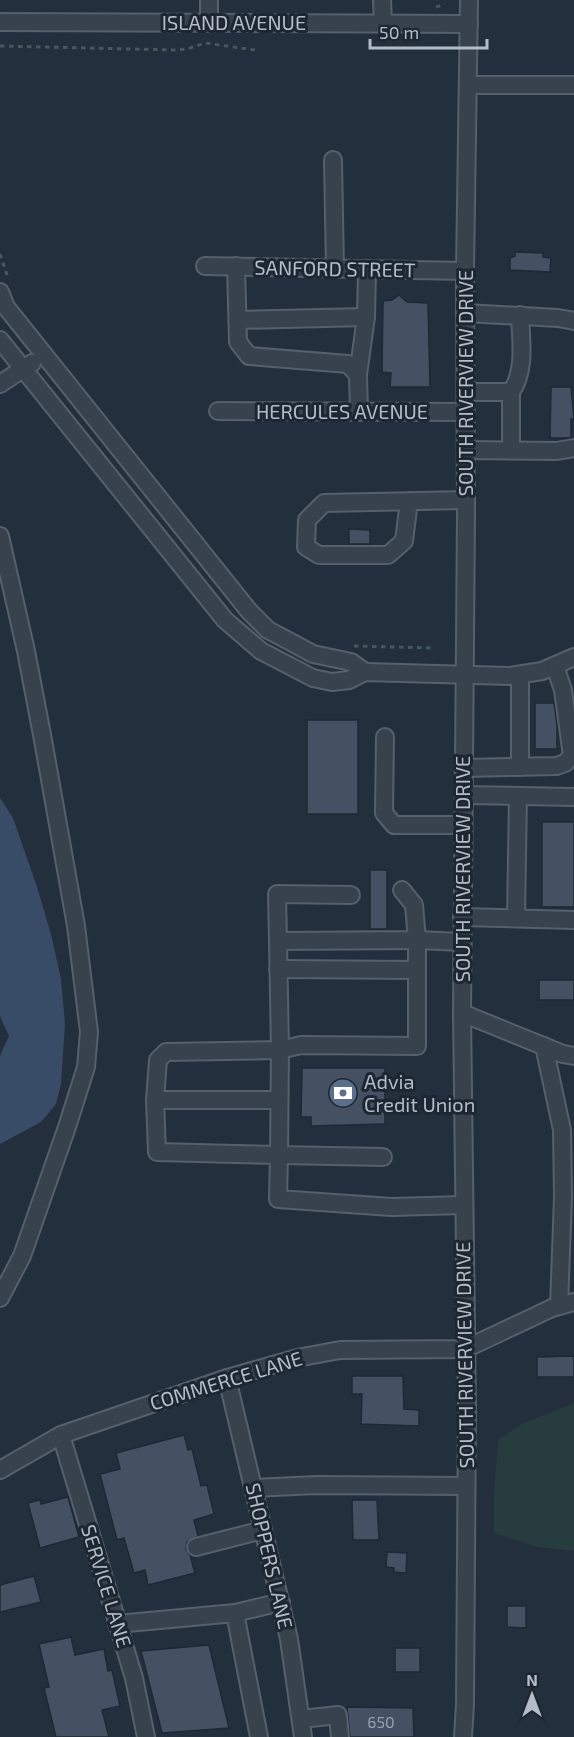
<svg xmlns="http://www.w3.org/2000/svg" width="574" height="1737" font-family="'Exo 2',sans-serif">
	<rect width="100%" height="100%" fill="#242f3e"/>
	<!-- green -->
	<path fill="#263c3f" d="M574,1403V1551L537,1547L494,1533V1495L498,1440L522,1424Z"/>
	<!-- water -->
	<path fill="#394c67" d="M0,798L13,818L36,884L51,934L61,979L65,1024L61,1084L56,1104L41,1122L0,1144V1056L9,1036L0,1016Z"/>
	<!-- building -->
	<g fill="#455162" stroke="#1f2835" stroke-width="1.5">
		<path d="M515,252L543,253V257L551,258L550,272L510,270V258L515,256Z"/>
		<path d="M399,295L407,302L428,303L430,387H390L391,373L382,372L383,301L392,300Z"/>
		<path d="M551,387H571L574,419H571V438H550Z"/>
		<path d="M349,529L370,530V544H349Z"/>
		<path d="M535,703H554L557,725V749H535Z"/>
		<rect x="307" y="720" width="51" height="94"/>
		<rect x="542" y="822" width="32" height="85"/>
		<rect x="370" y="870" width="17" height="59"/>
		<rect x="539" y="980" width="35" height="20"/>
		<path d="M302,1068H385V1124L311,1126V1117H301Z"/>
		<path d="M574,1356V1377H537V1357Z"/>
		<path d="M352,1376H403L404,1409L419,1410V1426L361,1424L362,1394H352Z"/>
		<path d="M184,1435L188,1450L192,1449L201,1486L207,1485L214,1514L194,1520L198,1536L187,1542L186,1549L190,1555L195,1573L148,1585L145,1570L134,1573L124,1538L117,1540L100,1474L120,1469L116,1453Z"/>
		<path d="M68,1497L79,1537L40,1548L28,1503L40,1500L41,1504Z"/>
		<path d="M352,1500H377L379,1540H353Z"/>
		<path d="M387,1552L407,1553L406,1573L394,1572V1568L386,1567Z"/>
		<path d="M34,1576L41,1602L0,1612V1585Z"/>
		<path d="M507,1606H526V1628L507,1627Z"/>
		<path d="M71,1637L75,1655L104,1649L108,1671L112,1670L120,1706L102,1710L109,1737H56L44,1688L49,1687L39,1644Z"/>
		<path d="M209,1645L229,1728L162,1733L141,1651Z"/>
		<rect x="395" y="1648" width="25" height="24"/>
		<path d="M347,1707L413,1708L414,1737H350Z"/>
	</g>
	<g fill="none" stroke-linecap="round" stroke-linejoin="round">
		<!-- minor casing -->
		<g stroke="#565f6c" stroke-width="20">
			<g id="minor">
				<path d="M382,0L383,24"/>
				<path d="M0,22L469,24"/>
				<path d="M209,23V0"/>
				<path d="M468,85H574"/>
				<path d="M333,160L335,269"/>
				<path d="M205,266L465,271"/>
				<path d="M236,266L238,342L249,356L348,364L358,375L359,412"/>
				<path d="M0,292L6,307L249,611L268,630L289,641L313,654L351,662L365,672"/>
				<path d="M465,313L558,318L574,321"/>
				<path d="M238,320L366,317"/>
				<path d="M0,340L225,620L261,651L313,678L332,682L349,680L365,672L510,676L542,671L574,657"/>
				<path d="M358,375L366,317L367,269"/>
				<path d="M0,384L32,363"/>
				<path d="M466,392H511C526,371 521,340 520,315"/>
				<path d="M218,411L466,412"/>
				<path d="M466,450L557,451L574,448"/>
				<path d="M511,450V392"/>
				<path d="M409,501L404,541L388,555H319L306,547L307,520L324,503L466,500"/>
				<path d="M0,536L26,651L43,740L76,926L89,1032L86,1067L67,1127L22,1256L0,1298"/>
				<path d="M520,675V767"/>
				<path d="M385,737L384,813L394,825H463"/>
				<path d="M463,768L557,766L565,763L572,756L563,690L555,666"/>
				<path d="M463,795L574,797"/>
				<path d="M462,917L574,920"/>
				<path d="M516,918L518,796"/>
				<path d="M278,941L277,894L351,895"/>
				<path d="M278,969L417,970"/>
				<path d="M462,1013L563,1054L574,1056"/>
				<path d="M544,1046L562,1130L563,1197L559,1306"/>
				<path d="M155,1100L158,1060L166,1052L280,1050L278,941L417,940L414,905L402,890"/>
				<path d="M279,1100H155L157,1152L279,1155L278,1199L391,1207L464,1205"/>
				<path d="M383,1157L279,1155L280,1050L301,1045L417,1046V940L462,942"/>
				<path d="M227,1378L289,1639L303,1737"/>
				<path d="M61,1435L134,1678L146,1737"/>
				<path d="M0,1470L61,1435L227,1378L297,1358L340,1350L465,1349L552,1308L574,1302"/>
				<path d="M253,1488L316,1485L466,1486"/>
				<path d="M196,1547L263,1530"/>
				<path d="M235,1613L259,1737"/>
				<path d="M117,1624L235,1613L281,1602"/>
				<path d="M301,1719L338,1715L340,1737"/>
				<path d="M463,1737L465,1704L467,1408L462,1013L466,516L465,271L469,0"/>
			</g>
		</g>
		<!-- path -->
		<g stroke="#44595c" stroke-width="3" stroke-dasharray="4.5 4.5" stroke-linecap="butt">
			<path d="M436,7L445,4"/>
			<path d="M0,46L174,50L187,49L205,43L255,50"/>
			<path d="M0,254L8,278"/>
			<path d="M354,646L434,648"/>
		</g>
		<!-- minor -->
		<use href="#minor" stroke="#38414e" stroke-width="16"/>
	</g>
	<!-- icons -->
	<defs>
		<g id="bank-disc" transform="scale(1.5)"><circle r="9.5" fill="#5c6f8a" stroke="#1d2633"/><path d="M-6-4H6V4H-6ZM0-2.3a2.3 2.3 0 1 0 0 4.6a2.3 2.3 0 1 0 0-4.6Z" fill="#fff"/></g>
	</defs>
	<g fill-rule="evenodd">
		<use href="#bank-disc" x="343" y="1093"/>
	</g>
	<g text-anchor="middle" stroke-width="6" stroke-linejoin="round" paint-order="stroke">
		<!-- number labels -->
		<g font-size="16" fill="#98a1af">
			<text x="381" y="1728">650</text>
		</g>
		<!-- street labels -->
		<g font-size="20" fill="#b4bcc9" stroke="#1d2633">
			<text x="234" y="30">ISLAND AVENUE</text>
			<text transform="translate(335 269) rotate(1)" y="7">SANFORD STREET</text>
			<text transform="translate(466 383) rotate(-90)" y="7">SOUTH RIVERVIEW DRIVE</text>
			<text x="342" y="419">HERCULES AVENUE</text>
			<text transform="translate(463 869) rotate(-90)" y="7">SOUTH RIVERVIEW DRIVE</text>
			<text transform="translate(465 1355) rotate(-91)" y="7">SOUTH RIVERVIEW DRIVE</text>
			<text transform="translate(226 1381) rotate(-17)" y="7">COMMERCE LANE</text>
			<text transform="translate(269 1556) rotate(77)" y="7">SHOPPERS LANE</text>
			<text transform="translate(106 1586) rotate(73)" y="7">SERVICE LANE</text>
		</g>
		<!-- poi labels -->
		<g font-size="20" fill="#b4bcc9" stroke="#1d2633" text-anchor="start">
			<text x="364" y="1089">Advia<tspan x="364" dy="23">Credit Union</tspan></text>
		</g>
	</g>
	<!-- north arrow -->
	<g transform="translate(532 1695)" stroke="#1d2633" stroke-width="4.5" paint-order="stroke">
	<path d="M0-4.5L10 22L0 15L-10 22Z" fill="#b4bcc9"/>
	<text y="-9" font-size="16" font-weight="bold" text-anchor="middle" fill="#b4bcc9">N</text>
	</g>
	<!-- scale -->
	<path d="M370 39v9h117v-9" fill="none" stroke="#b4bcc9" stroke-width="3"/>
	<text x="379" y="39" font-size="18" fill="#b4bcc9" stroke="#1d2633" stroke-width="4.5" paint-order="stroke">50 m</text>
</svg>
